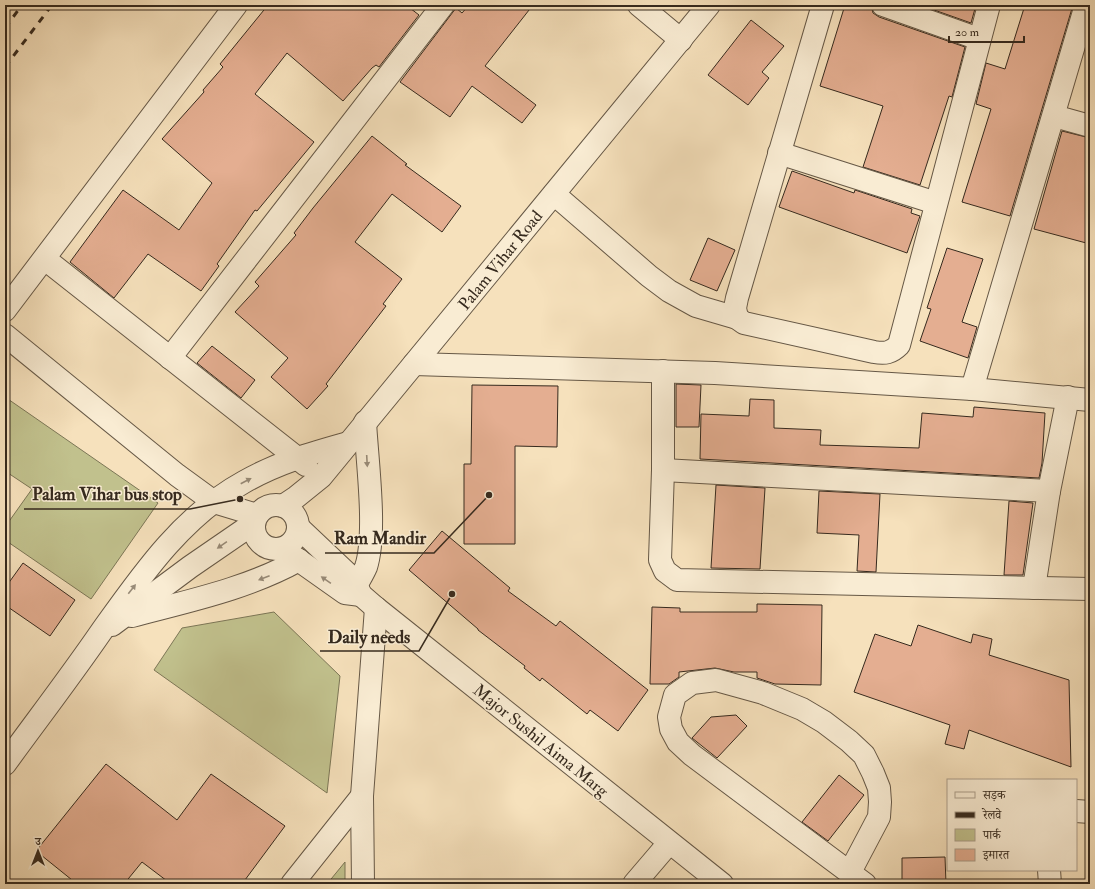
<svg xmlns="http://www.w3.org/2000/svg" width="1095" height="889" font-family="'IM FELL Double Pica','Noto Serif Devanagari',serif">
	<rect width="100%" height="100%" fill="#f6e1bc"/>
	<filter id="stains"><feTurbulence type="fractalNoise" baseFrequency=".005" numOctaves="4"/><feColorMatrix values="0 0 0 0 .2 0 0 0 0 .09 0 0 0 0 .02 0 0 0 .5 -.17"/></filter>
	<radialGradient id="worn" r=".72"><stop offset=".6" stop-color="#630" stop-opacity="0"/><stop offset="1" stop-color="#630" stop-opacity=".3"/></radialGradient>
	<!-- green -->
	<g fill="#c1c18d" stroke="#7c7656">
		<path d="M5,397L158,503L91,599L5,540V527L32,489L5,471Z"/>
		<path d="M274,612L340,676L327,793L154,670L182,628Z"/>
		<path d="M345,862V884H327Z"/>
	</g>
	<!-- building -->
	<g fill="#e4ae91" stroke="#362a1e">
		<path d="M268,5H406L419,15L379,67L376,65L372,68L343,101L287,53L255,94L314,142L257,211L255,210L217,264L219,266L201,291L148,254L114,298L70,262L123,190L179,230L212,183L162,139L204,92L203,90L223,67L220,64Z"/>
		<path d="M469,5H533L485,66L536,105L522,123L472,86L450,117L400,82L456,8L462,13Z"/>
		<path d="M845,5H871L873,13L879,17L965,47L952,97L949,96L920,185L863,167L883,106L820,86Z"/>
		<path d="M920,5H976L971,23Z"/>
		<path d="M1025,5H1073L1010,216L962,202L991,109L976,104L986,63L1005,69Z"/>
		<path d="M751,20L784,46L762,72L769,78L748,105L708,75Z"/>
		<path d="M1062,131L1090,138V244L1034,229Z"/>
		<path d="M372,136L407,164L405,165L461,206L442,232L392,194L355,242L402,279L383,304L386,306L326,384L328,386L307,409L271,377L288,358L235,312L259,286L255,282L296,235L294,233L313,208Z"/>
		<path d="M792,171L854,193L855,190L912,209L911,213L920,216L907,253L779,207Z"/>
		<path d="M708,238L735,250L717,291L690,280Z"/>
		<path d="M947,248L983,259L962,322L977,327L968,358L920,341L931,309L927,308Z"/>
		<path d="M212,346L255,380L241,398L197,363Z"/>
		<path d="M676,384L701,385L699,427H676Z"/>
		<path d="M472,385L558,386L557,447L515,446V544H464V464H471Z"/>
		<path d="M750,399L774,400V428L821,430L820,445L919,448L922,413L973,417L974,407L1045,413L1042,463L1039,478L700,459L701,414L749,416Z"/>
		<path d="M716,485L765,488L760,569L711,568Z"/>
		<path d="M819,491L880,494L876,572L857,571L859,535L817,533Z"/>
		<path d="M1009,501L1033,503L1023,575H1004Z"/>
		<path d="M442,531L510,588L508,591L556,626L560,621L648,690L618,731L590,710L587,714L542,678L540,681L524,668L525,666L478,630V629L409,570Z"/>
		<path d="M23,563L75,600L50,636L5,605V588Z"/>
		<path d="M757,604L822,605L821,685L775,684L757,678V672H734L715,668L679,672V677L669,684H650L652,607L680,608V612H757Z"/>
		<path d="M918,625L971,643L973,634L992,639L989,655L1069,680L1071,767L969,730L964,749L945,744L950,725L854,692L875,634L911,646Z"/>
		<path d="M736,715L747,726L717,758L692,738L711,717Z"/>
		<path d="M106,764L177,820L211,774L285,826L242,884H171L142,862L124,884H77L36,851Z"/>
		<path d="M839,775L864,795L828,841L802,822Z"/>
		<path d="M945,857L946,884H902V858Z"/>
	</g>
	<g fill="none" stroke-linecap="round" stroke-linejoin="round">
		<!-- minor casing -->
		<g stroke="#665846" stroke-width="24">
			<g id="minor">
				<path d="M639,5L681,40"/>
				<path d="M883,5L979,39"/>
				<path d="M1054,116L1090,126"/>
				<path d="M779,153L936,203"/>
				<path d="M554,194L649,276L669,291L696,306L737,318L744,323L874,352C885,354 891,353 899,345L989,5"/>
				<path d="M45,259L306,465"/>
				<path d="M5,310L236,5"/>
				<path d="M737,318L735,308L737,298L823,5"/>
				<path d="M5,335L177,475L214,502L257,515"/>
				<path d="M170,358L443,5"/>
				<path d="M414,364L715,373L972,389L1090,400"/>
				<path d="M663,371V470L660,560L665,571L677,580L1090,589"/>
				<path d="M972,389L1086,5"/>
				<path d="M663,470L1049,491"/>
				<circle cx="276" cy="527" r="22"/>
				<path d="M283,506L295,498L321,477L709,5"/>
				<path d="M298,527L353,579L361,595L376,608L722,884"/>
				<path d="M287,552L345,593L361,595"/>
				<path d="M356,586C359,580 363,574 366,567C377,533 367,460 365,422"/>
				<path d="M1034,588L1049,491L1068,397"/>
				<path d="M132,616C188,601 247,589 299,560"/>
				<path d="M112,625L190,567L254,523"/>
				<path d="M5,764C37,720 70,677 101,632C141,576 182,516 244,482C277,463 312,453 348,443"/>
				<path d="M1076,811L1090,812"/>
				<path d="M1049,870L1050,884"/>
				<path d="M850,872L879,817L880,802L879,788L873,773L864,755L849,741L824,722L802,709L763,693L716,680L692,683L675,695L669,717L671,729L678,742L692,755L865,884"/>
				<path d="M292,884L362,796"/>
				<path d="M363,884L362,796L376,608"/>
				<path d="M634,884L669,843"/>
			</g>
		</g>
		<!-- minor -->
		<use href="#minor" stroke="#f9ecd3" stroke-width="22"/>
		<!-- rail -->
		<g stroke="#362a1e" stroke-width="3" stroke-dasharray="7 7" stroke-linecap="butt">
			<path d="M5,28L22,5"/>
			<path d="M5,67L52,5"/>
		</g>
	</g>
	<!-- one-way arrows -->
	<defs><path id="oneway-solid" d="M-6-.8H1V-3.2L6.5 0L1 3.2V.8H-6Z"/></defs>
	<g fill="#988b78">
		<use href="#oneway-solid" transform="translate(367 461) rotate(87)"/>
		<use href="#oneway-solid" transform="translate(246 481) rotate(-28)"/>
		<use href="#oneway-solid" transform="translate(222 545) rotate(145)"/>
		<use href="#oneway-solid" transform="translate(264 578) rotate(159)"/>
		<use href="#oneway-solid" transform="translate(326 580) rotate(-145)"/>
		<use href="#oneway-solid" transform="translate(132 589) rotate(-52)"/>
	</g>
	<g text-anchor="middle" stroke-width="3" stroke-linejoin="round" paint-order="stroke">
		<!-- street labels -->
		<g font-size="17" fill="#362a1e" stroke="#f9ecd3">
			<text transform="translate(500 260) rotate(-51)" y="6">Palam Vihar Road</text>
			<text transform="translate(541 740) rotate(39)" y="6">Major Sushil Aima Marg</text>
		</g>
	</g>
	<!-- callouts -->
	<path fill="none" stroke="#362a1e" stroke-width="1.5" d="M240 499L190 509H24M489 495L434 553H325M452 594L419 651H320"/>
	<g fill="#362a1e" stroke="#f9ecd3" stroke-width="1.5">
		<circle cx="240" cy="499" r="4"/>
		<circle cx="489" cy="495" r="4"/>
		<circle cx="452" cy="594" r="4"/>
	</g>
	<g font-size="18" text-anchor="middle" font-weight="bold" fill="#362a1e" stroke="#f9ecd3" stroke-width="3" stroke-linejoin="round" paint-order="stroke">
		<text x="107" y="500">Palam Vihar bus stop</text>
		<text x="380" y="544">Ram Mandir</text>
		<text x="369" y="643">Daily needs</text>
	</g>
	<!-- margin -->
	<rect width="1095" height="889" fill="none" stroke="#f6e1bc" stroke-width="20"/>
	<rect x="6" y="6" width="1083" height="877" fill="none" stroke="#362a1e" stroke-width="2"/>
	<rect x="10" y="10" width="1075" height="869" fill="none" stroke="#362a1e"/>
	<!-- legend -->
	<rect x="947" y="779" width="130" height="92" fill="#f9ecd3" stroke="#ab9e8b"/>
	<rect x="955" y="792" width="20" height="6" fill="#f9ecd3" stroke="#ab9e8b"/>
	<text x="983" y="799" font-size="12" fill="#362a1e">सड़क</text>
	<rect x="955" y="812" width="20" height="6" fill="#362a1e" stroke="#ab9e8b"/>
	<text x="983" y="819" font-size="12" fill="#362a1e">रेलवे</text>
	<rect x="955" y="829" width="20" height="12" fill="#c1c18d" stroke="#ab9e8b"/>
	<text x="983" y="839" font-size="12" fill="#362a1e">पार्क</text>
	<rect x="955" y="849" width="20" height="12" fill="#e4ae91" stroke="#ab9e8b"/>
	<text x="983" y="859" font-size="12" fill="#362a1e">इमारत</text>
	<!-- north arrow -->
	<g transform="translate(38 851)" stroke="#f9ecd3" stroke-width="3" paint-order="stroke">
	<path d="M0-3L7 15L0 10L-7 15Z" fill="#362a1e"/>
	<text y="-6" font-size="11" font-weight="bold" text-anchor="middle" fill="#362a1e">उ</text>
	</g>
	<!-- scale -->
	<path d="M949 36v6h75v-6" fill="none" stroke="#362a1e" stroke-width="2"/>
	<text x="955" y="36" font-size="12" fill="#362a1e" stroke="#f9ecd3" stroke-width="3" paint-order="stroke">20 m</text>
	<rect width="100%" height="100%" filter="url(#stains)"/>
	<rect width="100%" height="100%" fill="url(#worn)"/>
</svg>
